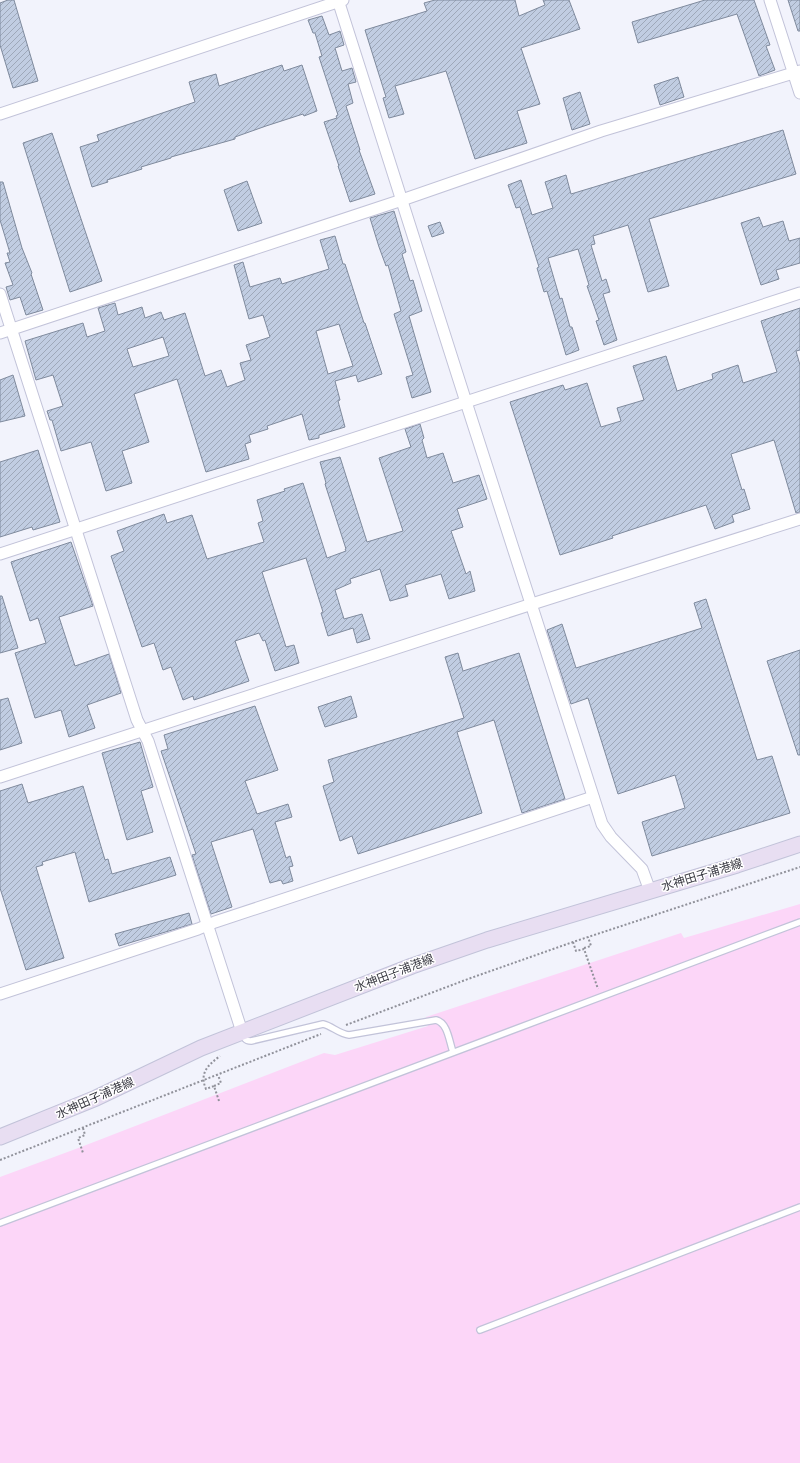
<svg xmlns="http://www.w3.org/2000/svg" width="800" height="1463" font-family="Helvetica,'Noto Sans JP',sans-serif">
	<defs>
		<pattern id="building-hatch" width="6" height="6" patternUnits="userSpaceOnUse"><rect width="6" height="6" fill="#c1cde2"/><path d="M-1 1l2-2M0 6l6-6M5 7l2-2" fill="none" stroke="#9ea8b9"/></pattern>
	</defs>
	<rect width="100%" height="100%" fill="#f2f3fc"/>
	<!-- park -->
	<path fill="#fcd6f8" d="M800,904V1463H0V1177L81,1147L324,1053L335,1055L428,1026L426,1017L681,933L684,938Z"/>
	<!-- building -->
	<g fill="url(#building-hatch)" stroke="#7f8a9d" fill-rule="evenodd">
		<path d="M8,0H14L38,81L13,88L0,45V3Z"/>
		<path d="M435,0H515L519,16L545,5L543,0H569L580,29L521,48L540,104L517,111L527,143L475,159L446,71L395,86L404,114L389,118L383,98L386,97L365,30L427,11L424,3Z"/>
		<path d="M705,0H754L770,45L766,46L775,70L759,76L737,14L638,43L632,22Z"/>
		<path d="M788,0H800V31H798Z"/>
		<path d="M322,16L329,35L340,31L344,45L335,48L342,71L352,68L356,82L348,84L353,103L346,106L360,150H359L375,194L350,202L338,166H339L324,122L337,118L336,116L338,115L319,57L322,56L315,33H313L308,20Z"/>
		<path d="M282,65L284,71L302,65L317,111L304,116L303,114L266,126L235,137V139L171,157V158L141,167L142,169L107,180L108,182L92,187L80,147L99,141L97,135L195,102L189,82L216,74L219,86Z"/>
		<path d="M678,77L684,97L660,105L654,85Z"/>
		<path d="M580,92L590,124L572,130L563,98Z"/>
		<path d="M783,130L796,174L649,219L669,286L648,292L628,225L593,236L595,244L591,245L602,281L606,279L610,292L603,294L617,340L604,345L596,321L599,320L587,286L589,285L578,249L548,258L560,299L562,298L570,327H572L579,350L566,355L547,291L544,292L537,268L539,267L520,207L516,208L508,185L521,180L532,215L553,208L545,182L566,175L571,194Z"/>
		<path d="M52,133L102,281L70,292L23,143Z"/>
		<path d="M247,181L262,223L238,231L224,190Z"/>
		<path d="M0,182H3L22,248L32,273L31,274L43,310L26,315L20,297L10,300L6,287L13,285L5,263L10,262L7,253H10L0,220Z"/>
		<path d="M394,211L406,252L402,254L410,281L413,280L422,311L409,316L431,392L412,398L406,377L413,375L394,314L401,311L388,265L386,266L379,247L370,218Z"/>
		<path d="M759,217L763,227L783,221L789,241L800,238V263L776,270L779,279L761,285L741,223Z"/>
		<path d="M440,222L444,233L432,237L428,226Z"/>
		<path d="M335,236L343,264H345L364,323H365L382,374L358,382L356,375L335,381L340,400L338,401L345,427L319,435V438L309,440L302,414L267,426L268,429L249,435L251,442L245,444L249,459L206,472L177,379L134,394L149,442L122,451L132,483L106,491L91,442L61,451L52,420H50L47,411L63,406L53,375L36,380L25,341L83,323L87,337L105,331L98,308L115,303L118,315L142,307L145,318L161,312L164,320L185,313L205,376L221,370L227,387L245,380L240,363L251,360L246,345L270,337L263,315L249,319L234,265L243,262L250,287L280,278L282,284L329,269L320,240ZM339,324L353,366L328,374L316,331ZM163,337L169,356L133,367L127,349Z"/>
		<path d="M800,308V350L796,351L800,365V512L796,513L774,440L731,454L742,490L744,489L750,509L732,515L734,522L715,529L706,505L612,536L613,538L560,555L510,402L563,385L565,390L587,383L601,427L621,421L617,408L644,400L633,366L666,356L677,391L713,379L712,374L738,365L743,383L777,372L761,321Z"/>
		<path d="M13,375L25,416L0,422V380Z"/>
		<path d="M420,424L424,438L422,440L427,458L443,453L453,483L479,475L487,499L457,509L463,527L451,531L466,574L470,571L475,591L449,599L441,574L405,585L408,596L390,601L380,569L350,579L351,583L335,590L344,619L362,614L370,639L357,643L353,628L328,636L321,613L323,612L306,558L262,572L286,647L294,645L299,663L275,671L265,640L263,641L259,633L235,641L249,681L194,700L193,696L183,700L171,667L163,670L154,643L142,647L111,556L124,551L117,531L164,514L167,523L192,515L207,559L264,542L258,523L263,521L257,500L285,491L284,489L303,483L327,558L346,551L345,549H346L325,484L326,483L320,462L340,457L367,542L403,531L379,458L411,447L405,429Z"/>
		<path d="M38,450L60,522L33,530L32,527L0,537V462Z"/>
		<path d="M71,542L93,606L59,617L75,666L109,654L121,693L87,705L95,728L69,737L61,710L35,718L15,653L46,643L38,618L30,621L11,562Z"/>
		<path d="M0,596H2L18,648L0,653Z"/>
		<path d="M706,599L757,760L772,756L790,813L652,856L642,822L685,808L675,775L618,794L588,698L571,704L547,630L562,624L576,668L702,628L694,603Z"/>
		<path d="M800,650V755H798L767,661Z"/>
		<path d="M458,653L463,671L519,653L565,799L522,813L494,720L457,732L482,813L358,854L352,836L340,841L323,786L334,782L328,760L464,718L445,657Z"/>
		<path d="M351,696L357,717L325,727L318,707Z"/>
		<path d="M8,698L22,743L0,750V700Z"/>
		<path d="M255,706L278,770L245,781L257,814L288,804L292,817L275,822L286,858L290,856L293,866L289,867L293,881L283,884L281,880L270,883L253,829L211,842L232,907L211,914L192,855L196,854L161,751L168,749L164,735Z"/>
		<path d="M140,742L153,787L141,791L153,832L127,840L102,753Z"/>
		<path d="M22,784L28,803L83,786L105,860L108,859L112,874L170,857L176,875L89,902L75,852L42,862L43,865L36,867L64,958L26,970L0,888V791Z"/>
		<path d="M189,913L192,924L119,946L115,934Z"/>
	</g>
	<g fill="none" stroke-linecap="round" stroke-linejoin="round">
		<!-- service casing -->
		<g stroke="#c2c3d9" stroke-width="8">
			<g id="service">
				<path d="M242,1032C244,1038 245,1041 251,1041L323,1024C332,1026 339,1034 349,1035L436,1020C448,1023 449,1041 453,1052"/>
				<path d="M0,1223L800,922"/>
				<path d="M480,1330L800,1207"/>
			</g>
		</g>
		<!-- minor casing -->
		<g stroke="#c2c3d9" stroke-width="13">
			<g id="minor">
				<path d="M338,0L466,402L602,824L611,837L642,869L650,891"/>
				<path d="M770,0L800,93"/>
				<path d="M0,114L343,0"/>
				<path d="M0,294L137,720L148,741L242,1032"/>
				<path d="M0,333L402,200L601,131L800,71"/>
				<path d="M0,554L800,293"/>
				<path d="M0,777L532,604L800,519"/>
				<path d="M0,994L198,929L215,922L593,797"/>
			</g>
		</g>
		<!-- secondary casing -->
		<g stroke="#c2c3d9" stroke-width="17">
			<path id="secondary" d="M0,1137L96,1098L201,1048L412,966L487,940L737,865L800,844"/>
		</g>
		<!-- path -->
		<g stroke="#90919a" stroke-width="2" stroke-dasharray="2 2" stroke-linecap="butt">
			<path d="M573,942L576,951L584,949L598,989"/>
			<path d="M584,948L591,946L588,937"/>
			<path d="M346,1025L468,979L573,942L800,867"/>
			<path d="M214,1086L221,1083L218,1075"/>
			<path d="M219,1101L214,1086L206,1089C199,1073 208,1065 220,1056"/>
			<path d="M83,1128L85,1135L78,1138L83,1153"/>
			<path d="M0,1160L321,1034"/>
		</g>
		<!-- service -->
		<use href="#service" stroke="#fff" stroke-width="5.5"/>
		<!-- minor -->
		<use href="#minor" stroke="#fff" stroke-width="11"/>
		<!-- secondary -->
		<use href="#secondary" stroke="#e8def2" stroke-width="15"/>
	</g>
	<g text-anchor="middle" stroke-width="3" stroke-linejoin="round" paint-order="stroke">
		<!-- street labels -->
		<g font-size="12" fill="#3b3b44" stroke="#fff">
			<text transform="translate(702 875) rotate(-17)" y="4">水神田子浦港線</text>
			<text transform="translate(394 973) rotate(-21)" y="4">水神田子浦港線</text>
			<text transform="translate(95 1098) rotate(-24)" y="4">水神田子浦港線</text>
		</g>
	</g>
</svg>
